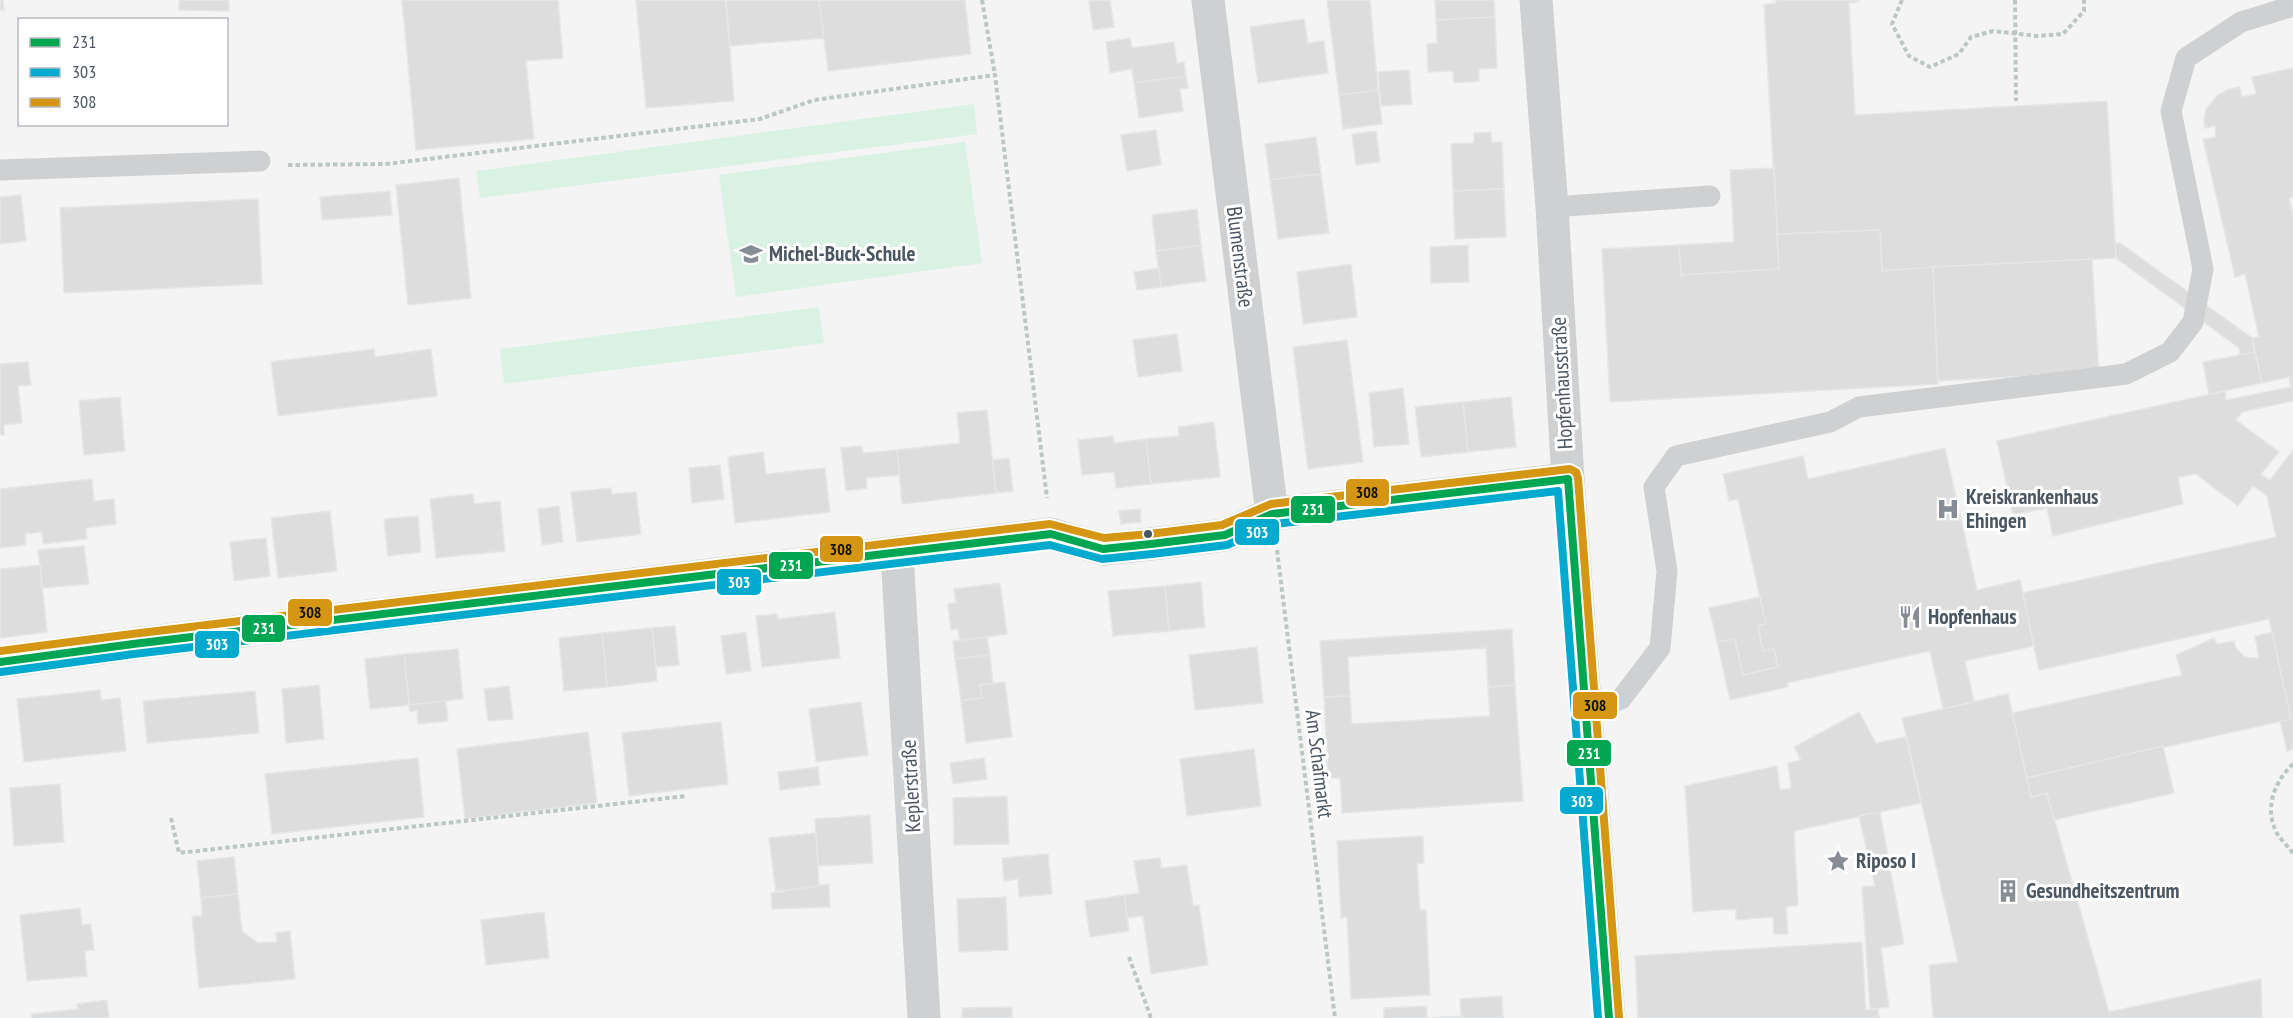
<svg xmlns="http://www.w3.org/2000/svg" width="2293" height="1018" font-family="'PT Sans Narrow',sans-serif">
	<rect width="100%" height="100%" fill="#f4f4f4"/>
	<!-- green -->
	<g fill="#d9f2e3">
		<path d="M974,104L977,134L480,198L476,171Z"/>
		<path d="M965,142L982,263L736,297L719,175Z"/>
		<path d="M819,307L824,343L504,384L500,349Z"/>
	</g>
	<!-- building -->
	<g fill="#ddddde" stroke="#e5e6e7" stroke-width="1.5">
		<path d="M0,0H3L4,10H0Z"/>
		<path d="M179,0H229V11L179,10Z"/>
		<path d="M402,0H558L563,58L526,61L534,139L416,150Z"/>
		<path d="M636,0H726L734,101L646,108Z"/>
		<path d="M726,0H819L824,38L730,46Z"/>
		<path d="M819,0H965L971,54L828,71Z"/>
		<path d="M1110,0L1114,27L1093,30L1089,1Z"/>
		<path d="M1327,0H1370L1378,90L1339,95Z"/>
		<path d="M1435,0H1494L1495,17L1436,20Z"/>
		<path d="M1776,0H1859V2L1849,3L1855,115L2107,101L2116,258L1882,271L1880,230L1777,234L1764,5L1776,3Z"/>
		<path d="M1495,17L1497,68L1479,69V81L1454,83L1453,71L1428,72L1427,44L1437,43L1436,20Z"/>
		<path d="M1304,19L1308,43L1324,41L1328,73L1258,83L1250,27Z"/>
		<path d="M1130,38L1132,48L1174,42L1177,63L1184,62L1186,76L1134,83L1132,69L1110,73L1106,42Z"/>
		<path d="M2293,68V197L2289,198L2293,215V401L2242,412L2236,420L2279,452L2261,474L2270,480L2293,450V749L2287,751L2280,721L2291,719L2269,619L2039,670L2022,593L2276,537L2267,496L2253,486L2238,506L2196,474L2178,477L2183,504L2053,536L2047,508L2013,515L1997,441L2225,391L2226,400L2291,387L2289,377L2262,383L2252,338L2259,337L2245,274L2235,277L2203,139L2216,137L2215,126L2205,128L2204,121L2206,109L2218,95L2229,89L2240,87L2242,97L2256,94L2252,77Z"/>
		<path d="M1409,70L1412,104L1381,106L1378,72Z"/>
		<path d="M1186,76L1188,88L1180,89L1183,111L1139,118L1134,83Z"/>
		<path d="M1378,90L1382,124L1343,129L1339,95Z"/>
		<path d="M1156,130L1161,165L1127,171L1121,135Z"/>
		<path d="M1376,131L1380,162L1356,165L1352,134Z"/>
		<path d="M1491,132L1492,142H1502L1504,189L1453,191L1451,144L1474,143V133Z"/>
		<path d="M1316,137L1321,174L1270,180L1265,144Z"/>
		<path d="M1774,168L1779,269L1681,275L1679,245L1734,242L1730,170Z"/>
		<path d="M1321,174L1329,233L1278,239L1270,180Z"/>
		<path d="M459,178L471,298L408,305L396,185Z"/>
		<path d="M1504,189L1506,237L1455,239L1453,191Z"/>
		<path d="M390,191L392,215L322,220L320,197Z"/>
		<path d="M21,195L26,241L0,244V197Z"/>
		<path d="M258,199L262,284L64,293L60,208Z"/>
		<path d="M1197,209L1201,245L1156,251L1152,215Z"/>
		<path d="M1880,230L1882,271L1933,267L1938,384L1610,402L1602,249L1679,245L1681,275L1779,269L1777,234Z"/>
		<path d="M2120,243L2252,338L2255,352L2240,355L2239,348L2116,258L2115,244Z"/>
		<path d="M1201,245L1206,281L1161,287L1156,251Z"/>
		<path d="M1468,245L1469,282L1431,283L1430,247Z"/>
		<path d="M2092,259L2099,372L1938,381L1933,267Z"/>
		<path d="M1351,264L1357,317L1303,324L1297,272Z"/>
		<path d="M1159,268L1161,287L1137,290L1134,272Z"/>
		<path d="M1177,334L1182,371L1138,377L1133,340Z"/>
		<path d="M1347,340L1363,462L1308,469L1293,347Z"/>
		<path d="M374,349L375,357L431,349L437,396L278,416L271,362Z"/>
		<path d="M2255,352L2262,383L2209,394L2203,362Z"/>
		<path d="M28,362L31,385L18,386L22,423L4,425V435H0V364Z"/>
		<path d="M1403,388L1409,444L1374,447L1369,393Z"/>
		<path d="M120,397L125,451L84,455L79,401Z"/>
		<path d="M1511,397L1516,447L1468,452L1463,402Z"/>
		<path d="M1463,402L1468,452L1421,457L1415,407Z"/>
		<path d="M987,410L996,493L902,504L897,450L960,443L957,413Z"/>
		<path d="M1214,422L1220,477L1151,484L1146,439L1179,436L1178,427Z"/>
		<path d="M1113,436L1114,443L1146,439L1151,484L1116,488L1114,472L1082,475L1078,440Z"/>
		<path d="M862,446L863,453L897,450L900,475L866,478L867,488L846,491L841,448Z"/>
		<path d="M1945,448L1977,590L2020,580L2034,646L1965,661L1974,702L1943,709L1930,651L1787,683L1788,687L1730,700L1717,642L1735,639L1743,675L1778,667L1774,649L1763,651L1758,626L1766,624L1738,499L1729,501L1723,474L1803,456L1808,479Z"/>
		<path d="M763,452L766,474L825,468L830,512L735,523L728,457Z"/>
		<path d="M1009,458L1013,491L996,493L993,460Z"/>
		<path d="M720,465L724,499L692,503L689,468Z"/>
		<path d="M92,479L94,501L114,499L116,524L86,528L87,539L43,544L42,532L25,534L26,545L0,548V489Z"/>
		<path d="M611,488L612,494L636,492L641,534L577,542L571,492Z"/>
		<path d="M473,494L474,504L500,501L505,551L436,558L430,499Z"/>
		<path d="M559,506L563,542L542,545L538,509Z"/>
		<path d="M1140,509L1141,522L1121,524L1119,511Z"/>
		<path d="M330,511L337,571L278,578L271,518Z"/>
		<path d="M418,516L421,552L388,556L384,519Z"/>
		<path d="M266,538L270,576L234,581L230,542Z"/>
		<path d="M84,546L89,584L42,588L38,550Z"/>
		<path d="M40,565L47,632L0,638V569Z"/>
		<path d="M1201,582L1205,627L1169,631L1165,586Z"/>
		<path d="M1000,583L1007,634L960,641L958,629L951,630L948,604L956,603L954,589Z"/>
		<path d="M1165,586L1169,631L1113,636L1108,591Z"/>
		<path d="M1760,597L1766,624L1758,626L1763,651L1774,649L1778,667L1743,675L1735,639L1717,642L1709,608Z"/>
		<path d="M835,612L840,658L762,667L756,616L777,614L778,619Z"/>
		<path d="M675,626L679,665L656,667L652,628Z"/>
		<path d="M652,628L657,681L607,687L602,633Z"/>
		<path d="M1512,629L1515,685L1488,687L1486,648L1348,657L1350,696L1324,697L1320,641Z"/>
		<path d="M746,632L751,671L726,674L721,636Z"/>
		<path d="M2272,632L2291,719L2027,778L2012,713L2182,675L2176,655L2214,638L2217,644L2234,641L2236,648L2245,657L2259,658L2255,636Z"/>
		<path d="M602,633L607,687L564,691L559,638Z"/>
		<path d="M987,637L990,655L955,659L953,641Z"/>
		<path d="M1257,647L1263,703L1195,710L1189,655Z"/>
		<path d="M458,649L463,699L409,705L404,654Z"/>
		<path d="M404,654L409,705L370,709L365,659Z"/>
		<path d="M990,655L993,683L980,685L982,698L961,701L955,659Z"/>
		<path d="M1005,682L1012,737L966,743L961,701L982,698L980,685Z"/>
		<path d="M319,685L324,739L286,743L282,689Z"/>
		<path d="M1515,685L1523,801L1342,813L1340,778H1328L1324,697L1350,696L1352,724L1490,716L1488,687Z"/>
		<path d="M509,686L513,719L488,721L484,689Z"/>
		<path d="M100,690L101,700L120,698L126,751L24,762L17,699Z"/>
		<path d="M255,691L259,733L147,743L143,701Z"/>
		<path d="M2008,694L2031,797L2047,793L2109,1012L2261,979L2262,1018H1933L1929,965L1958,962L1902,718Z"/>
		<path d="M446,701L448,721L418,724L417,710L410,712L409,705Z"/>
		<path d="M861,702L868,755L816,762L809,709Z"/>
		<path d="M1859,712L1876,743L1906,737L1921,803L1794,831L1798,905L1786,907L1788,934H1774L1773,917L1736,920V909L1693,912L1685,786L1777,766L1780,790L1791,788L1788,763L1801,760L1794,747Z"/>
		<path d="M721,722L728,784L629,796L622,733Z"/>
		<path d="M588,732L597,803L465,819L457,749Z"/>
		<path d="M2163,746L2174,793L2054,820L2047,793L2031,797L2027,778Z"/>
		<path d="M1254,749L1261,806L1187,816L1180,759Z"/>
		<path d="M418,758L424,817L272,834L265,774Z"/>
		<path d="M984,758L987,779L953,784L950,763Z"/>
		<path d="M818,767L820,785L780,790L778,772Z"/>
		<path d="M60,784L64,842L14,846L10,788Z"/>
		<path d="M1007,796L1009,844L954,845L953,798Z"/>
		<path d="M1880,812L1904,944L1881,948L1889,1007L1870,1009L1862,887L1875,886L1859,816Z"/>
		<path d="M870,815L873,863L818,866L815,819Z"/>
		<path d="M816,833L819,886L776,892L769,838Z"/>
		<path d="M1423,836L1424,863L1417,864L1420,910H1426L1430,995L1351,999L1347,917L1341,918L1337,841Z"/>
		<path d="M1048,854L1052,894L1019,897L1018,879L1004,881L1002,858Z"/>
		<path d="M234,857L238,894L201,898L197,861Z"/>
		<path d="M1160,858L1161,868L1187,865L1193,906L1199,905L1208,965L1151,974L1143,916L1127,918L1124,895L1139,893L1134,861Z"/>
		<path d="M829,884L830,907L772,909L771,893Z"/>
		<path d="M238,894L242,931L258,943L277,942L276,933L290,931L295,979L199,988L192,916H202L201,898Z"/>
		<path d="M1124,895L1129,931L1090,937L1085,901Z"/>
		<path d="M1006,897L1008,950L959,952L957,899Z"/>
		<path d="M80,908L82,925L91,924L94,950L85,951L87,976L27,981L20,915Z"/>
		<path d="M544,912L549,958L486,965L481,920Z"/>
		<path d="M1862,942L1866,1010L1878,1009L1879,1018H1638L1635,956Z"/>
		<path d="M1502,996L1503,1018H1384V1008L1427,1006V1018L1461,1016L1460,999Z"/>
		<path d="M107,1000L109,1018H32L31,1014L78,1009L77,1004Z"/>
		<path d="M1012,1007V1018H962V1008Z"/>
	</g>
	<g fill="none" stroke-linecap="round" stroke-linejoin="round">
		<!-- path -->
		<g stroke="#bcc7c4" stroke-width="4" stroke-dasharray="4.5 3" stroke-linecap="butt">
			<path d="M982,0L995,75"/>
			<path d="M1902,0L1892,24L1909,56L1930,67L1959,54L1971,37L1993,31L2037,36L2063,34L2084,11V0"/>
			<path d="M2015,0L2016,101"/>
			<path d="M288,165L386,164L760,119L814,100L995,75L1047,498"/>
			<path d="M1277,550L1335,1018"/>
			<path d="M2293,764C2274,782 2263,810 2278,835C2282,841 2289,847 2293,854"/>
			<path d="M171,818L179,853L686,796"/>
			<path d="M1129,957L1151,1018"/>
		</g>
		<!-- lane -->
		<g stroke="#ced0d2" stroke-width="21">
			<path d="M0,170L260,161"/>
			<path d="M1552,207L1710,196"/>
			<path d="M1585,712L1621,699L1660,648L1667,571L1654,487L1676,456L1830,422L1859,407L2126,374L2170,352L2193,322L2203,269L2171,111L2186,58L2241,22L2293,6"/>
		</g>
		<!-- street -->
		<g stroke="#ced0d2" stroke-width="33">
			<path d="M1208,0L1272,514"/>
			<path d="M1536,0L1552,207L1568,479L1609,1018"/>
			<path d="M897,554L924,1018"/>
			<path d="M0,662L133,644L1051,534L1103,549L1151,544L1225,535L1272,514L1568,479"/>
		</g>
		<!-- bus-1 casing -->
		<g stroke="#fff" stroke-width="12">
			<path id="bus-1" d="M0,662L133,644L1051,534L1103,549L1151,544L1225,535L1272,514L1568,479L1609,1018"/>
		</g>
		<!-- bus-2 casing -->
		<g stroke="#fff" stroke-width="12">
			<path id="bus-2" d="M1,672L134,654L1050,545L1102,559L1152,554L1227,545L1275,524L1558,491L1598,1018"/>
		</g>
		<!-- bus-3 casing -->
		<g stroke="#fff" stroke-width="12">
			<path id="bus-3" d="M0,651L132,634L1050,524L1104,538L1150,534L1222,525L1271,504L1570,469L1576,472L1578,478L1619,1017"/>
		</g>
		<!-- bus-1 -->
		<use href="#bus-1" stroke="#00a651" stroke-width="8"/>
		<!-- bus-2 -->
		<use href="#bus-2" stroke="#00a9ce" stroke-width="8"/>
		<!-- bus-3 -->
		<use href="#bus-3" stroke="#d49613" stroke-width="8"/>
	</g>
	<!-- icons -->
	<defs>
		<g id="school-bare" transform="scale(1.8)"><path d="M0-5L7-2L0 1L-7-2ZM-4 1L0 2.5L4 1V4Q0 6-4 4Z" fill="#868d94" stroke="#fff" stroke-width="2.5" paint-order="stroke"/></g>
		<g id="hospital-bare" transform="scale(1.8)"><path d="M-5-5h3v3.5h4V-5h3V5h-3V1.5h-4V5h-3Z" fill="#868d94" stroke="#fff" stroke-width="2.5" paint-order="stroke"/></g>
		<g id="restaurant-bare" transform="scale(1.8)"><path d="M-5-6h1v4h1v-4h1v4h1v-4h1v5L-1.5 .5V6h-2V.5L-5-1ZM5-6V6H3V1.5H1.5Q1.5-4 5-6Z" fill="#868d94" stroke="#fff" stroke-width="2.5" paint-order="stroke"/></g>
		<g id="sight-bare" transform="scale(1.8)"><path d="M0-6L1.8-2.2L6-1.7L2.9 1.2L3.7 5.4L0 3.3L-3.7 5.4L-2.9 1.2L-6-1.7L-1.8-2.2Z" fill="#868d94" stroke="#fff" stroke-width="2.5" paint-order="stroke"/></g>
		<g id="building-bare" transform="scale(1.8)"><path d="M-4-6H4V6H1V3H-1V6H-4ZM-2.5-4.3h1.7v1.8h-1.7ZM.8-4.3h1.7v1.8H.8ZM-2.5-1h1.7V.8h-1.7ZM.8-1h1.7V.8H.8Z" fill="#868d94" stroke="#fff" stroke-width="2.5" paint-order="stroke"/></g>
	</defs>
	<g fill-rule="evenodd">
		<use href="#school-bare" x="751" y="254"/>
		<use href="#hospital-bare" x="1948" y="509"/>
		<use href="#restaurant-bare" x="1910" y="617"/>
		<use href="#sight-bare" x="1838" y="861"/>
		<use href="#building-bare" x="2008" y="891"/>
	</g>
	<!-- markers -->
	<circle fill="#4a5661" stroke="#fff" stroke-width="2" cx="1148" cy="534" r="5"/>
	<g text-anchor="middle" stroke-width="6" stroke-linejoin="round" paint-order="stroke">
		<!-- poi labels -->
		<g font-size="21" font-weight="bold" fill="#4a5661" stroke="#fff" text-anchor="start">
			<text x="769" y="261">Michel-Buck-Schule</text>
			<text x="1966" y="504">Kreiskrankenhaus<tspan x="1966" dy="24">Ehingen</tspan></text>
			<text x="1928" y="624">Hopfenhaus</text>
			<text x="1856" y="868">Riposo I</text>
			<text x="2026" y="898">Gesundheitszentrum</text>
		</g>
		<!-- street labels -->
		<g font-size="21" fill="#4a5661" stroke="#fff">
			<text transform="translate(1240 257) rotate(83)" y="7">Blumenstraße</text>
			<text transform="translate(1562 383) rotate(-93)" y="7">Hopfenhausstraße</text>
			<text transform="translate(1319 764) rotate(83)" y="7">Am Schafmarkt</text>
			<text transform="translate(911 786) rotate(-93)" y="7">Keplerstraße</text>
		</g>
	</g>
	<g stroke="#fff" stroke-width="2">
		<rect x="1345" y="478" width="45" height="29" rx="6" fill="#d49613"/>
		<rect x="1290" y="495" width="46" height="29" rx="6" fill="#00a651"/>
		<rect x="1234" y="518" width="46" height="28" rx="6" fill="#00a9ce"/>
		<rect x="819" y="535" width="45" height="28" rx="6" fill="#d49613"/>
		<rect x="768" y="551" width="46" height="29" rx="6" fill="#00a651"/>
		<rect x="716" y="568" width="46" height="28" rx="6" fill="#00a9ce"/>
		<rect x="287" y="598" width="46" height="29" rx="6" fill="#d49613"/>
		<rect x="241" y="614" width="45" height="29" rx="6" fill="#00a651"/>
		<rect x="194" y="630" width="46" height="29" rx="6" fill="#00a9ce"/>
		<rect x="1572" y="691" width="46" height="29" rx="6" fill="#d49613"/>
		<rect x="1566" y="739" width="46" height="28" rx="6" fill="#00a651"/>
		<rect x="1559" y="786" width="45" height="29" rx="6" fill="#00a9ce"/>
	</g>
	<g font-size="16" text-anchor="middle" font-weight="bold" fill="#fff">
		<text x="1313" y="515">231</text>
		<text x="1257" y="538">303</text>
		<text x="791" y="571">231</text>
		<text x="739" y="588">303</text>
		<text x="264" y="634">231</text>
		<text x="217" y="650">303</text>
		<text x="1589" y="759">231</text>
		<text x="1582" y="807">303</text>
	</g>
	<g font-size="16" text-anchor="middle" font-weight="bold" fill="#111">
		<text x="1367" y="498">308</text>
		<text x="841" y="555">308</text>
		<text x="310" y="618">308</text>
		<text x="1595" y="711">308</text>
	</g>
	<!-- legend -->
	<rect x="18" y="18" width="210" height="108" fill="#ffffff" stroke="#b7bbc0" stroke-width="1.5"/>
	<rect x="30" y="38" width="30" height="9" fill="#00a651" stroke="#b7bbc0" stroke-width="1.5"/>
	<text x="72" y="48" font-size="18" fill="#4a5661">231</text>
	<rect x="30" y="68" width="30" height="9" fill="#00a9ce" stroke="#b7bbc0" stroke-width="1.5"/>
	<text x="72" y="78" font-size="18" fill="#4a5661">303</text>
	<rect x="30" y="98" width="30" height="9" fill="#d49613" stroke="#b7bbc0" stroke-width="1.5"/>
	<text x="72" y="108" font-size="18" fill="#4a5661">308</text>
</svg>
